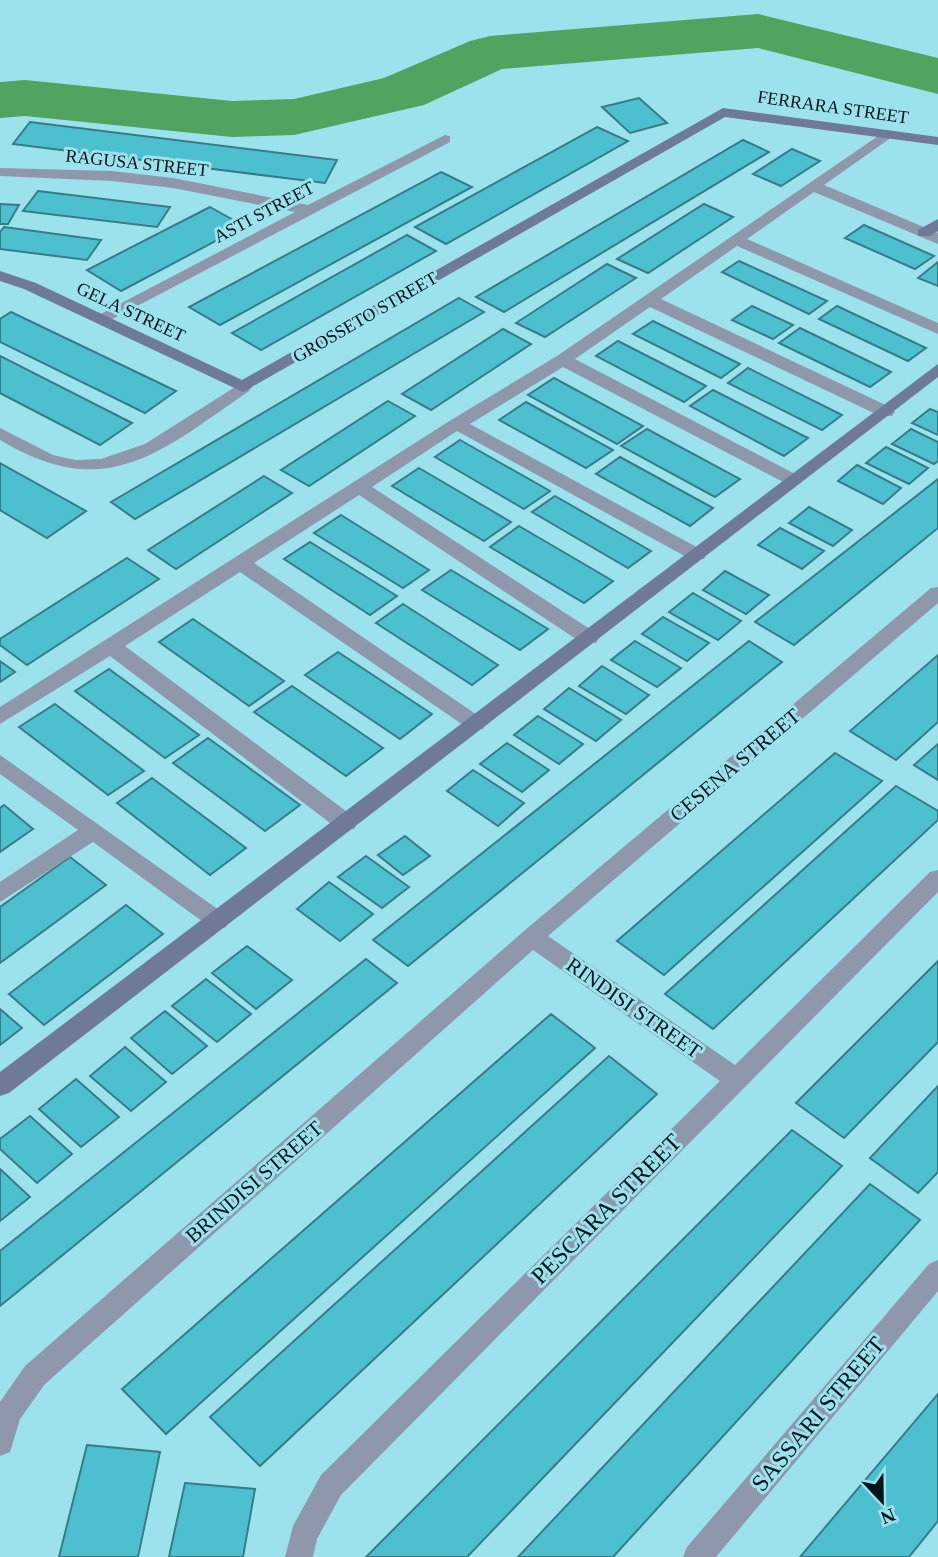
<svg xmlns="http://www.w3.org/2000/svg" width="938" height="1557" font-family="Georgia,serif">
	<rect width="100%" height="100%" fill="#9ce2ec"/>
	<g fill="none" stroke-linecap="round" stroke-linejoin="round">
		<!-- river -->
		<path fill="#50a45f" fill-rule="evenodd" d="M758,14L938,58V94L758,48L502,69L424,105L294,135L232,137L25,116L0,118V82L25,80L232,101L294,99L384,78L470,41L490,36Z"/>
	</g>
	<!-- building -->
	<g fill="#4dc0d0" stroke="#377c86" stroke-width="2">
		<path d="M639,98L667,123L630,133L602,107Z"/>
		<path d="M30,122L337,160L325,183L13,144Z"/>
		<path d="M597,127L628,141L446,244L415,227Z"/>
		<path d="M743,140L769,152L504,312L476,297Z"/>
		<path d="M792,149L820,161L781,186L753,174Z"/>
		<path d="M441,172L472,187L220,325L189,307Z"/>
		<path d="M38,191L170,207L157,227L23,211Z"/>
		<path d="M0,204L19,205L8,224H0Z"/>
		<path d="M704,204L733,217L648,273L617,259Z"/>
		<path d="M210,207L244,226L121,291L87,270Z"/>
		<path d="M864,225L934,256L915,269L845,238Z"/>
		<path d="M4,227L101,240L87,260L0,249V232Z"/>
		<path d="M407,235L436,251L261,350L232,333Z"/>
		<path d="M739,261L827,301L809,314L722,272Z"/>
		<path d="M938,262V286L918,278Z"/>
		<path d="M607,264L636,278L545,337L516,323Z"/>
		<path d="M459,298L484,312L135,519L111,502Z"/>
		<path d="M752,306L793,325L773,339L732,320Z"/>
		<path d="M837,306L926,348L908,361L819,319Z"/>
		<path d="M11,312L176,391L145,413L0,342V319Z"/>
		<path d="M653,321L740,364L721,378L633,334Z"/>
		<path d="M800,328L891,372L870,387L779,343Z"/>
		<path d="M503,329L531,344L431,410L402,394Z"/>
		<path d="M618,341L706,386L684,402L596,356Z"/>
		<path d="M0,356L132,423L100,445L0,393Z"/>
		<path d="M748,368L842,415L822,430L728,383Z"/>
		<path d="M554,378L643,426L617,444L528,395Z"/>
		<path d="M713,390L808,438L784,456L690,406Z"/>
		<path d="M388,401L415,416L309,486L281,470Z"/>
		<path d="M526,402L613,450L586,468L499,420Z"/>
		<path d="M930,409L938,412V435L912,423Z"/>
		<path d="M647,429L740,479L715,497L621,446Z"/>
		<path d="M911,429L938,442V461L934,464L892,444Z"/>
		<path d="M460,440L550,491L524,509L435,457Z"/>
		<path d="M886,447L928,468L909,484L866,463Z"/>
		<path d="M620,457L713,508L690,526L596,474Z"/>
		<path d="M0,463L86,511L47,538L0,510Z"/>
		<path d="M857,465L901,488L883,504L838,481Z"/>
		<path d="M419,468L511,522L484,541L392,486Z"/>
		<path d="M264,476L292,493L176,569L148,550Z"/>
		<path d="M938,479V528L794,645L755,622Z"/>
		<path d="M555,496L651,551L628,568L532,512Z"/>
		<path d="M809,507L852,530L833,546L789,523Z"/>
		<path d="M341,515L429,570L403,588L314,533Z"/>
		<path d="M519,526L613,581L584,603L490,547Z"/>
		<path d="M780,528L824,551L802,569L758,545Z"/>
		<path d="M310,542L397,596L370,615L284,559Z"/>
		<path d="M127,558L159,579L27,665L0,645V639Z"/>
		<path d="M451,570L548,629L520,650L422,590Z"/>
		<path d="M725,571L769,595L746,614L703,590Z"/>
		<path d="M693,593L741,621L718,640L669,612Z"/>
		<path d="M403,604L498,665L472,685L376,623Z"/>
		<path d="M663,617L709,643L687,661L642,634Z"/>
		<path d="M193,619L284,681L249,706L159,642Z"/>
		<path d="M635,641L681,668L657,687L611,660Z"/>
		<path d="M749,641L782,662L408,966L373,940Z"/>
		<path d="M338,652L432,714L400,739L305,675Z"/>
		<path d="M938,655V722L896,760L850,731Z"/>
		<path d="M0,661L15,672L0,682Z"/>
		<path d="M602,666L649,695L626,714L579,686Z"/>
		<path d="M109,669L199,735L165,758L75,691Z"/>
		<path d="M292,686L383,748L346,776L254,712Z"/>
		<path d="M569,688L621,720L596,741L544,709Z"/>
		<path d="M55,704L144,771L108,795L19,727Z"/>
		<path d="M538,716L583,744L559,764L514,735Z"/>
		<path d="M208,738L300,805L265,831L173,763Z"/>
		<path d="M507,743L549,770L522,792L480,764Z"/>
		<path d="M938,744V780L914,765Z"/>
		<path d="M835,753L882,781L664,975L617,941Z"/>
		<path d="M473,770L524,803L498,826L447,791Z"/>
		<path d="M152,778L246,848L210,875L117,803Z"/>
		<path d="M896,786L938,811V820L713,1029L665,994Z"/>
		<path d="M4,805L33,829L0,852V808Z"/>
		<path d="M405,836L430,856L403,875L378,855Z"/>
		<path d="M366,856L409,887L382,908L338,877Z"/>
		<path d="M70,857L106,885L0,963V907Z"/>
		<path d="M329,882L373,914L340,941L297,909Z"/>
		<path d="M126,905L163,934L44,1025L9,994Z"/>
		<path d="M247,946L292,980L256,1009L212,973Z"/>
		<path d="M366,959L397,983L0,1306V1251Z"/>
		<path d="M938,961V1042L844,1138L796,1103Z"/>
		<path d="M206,979L251,1014L217,1042L172,1006Z"/>
		<path d="M0,1009L22,1028L0,1045Z"/>
		<path d="M165,1011L207,1046L172,1074L131,1038Z"/>
		<path d="M551,1014L595,1048L166,1434L122,1389Z"/>
		<path d="M125,1047L166,1082L131,1111L90,1076Z"/>
		<path d="M609,1056L657,1094L260,1466L210,1417Z"/>
		<path d="M76,1079L119,1117L81,1147L39,1109Z"/>
		<path d="M938,1086V1172L918,1193L870,1158Z"/>
		<path d="M30,1116L72,1154L37,1183L0,1149V1139Z"/>
		<path d="M792,1130L842,1166L467,1557H366Z"/>
		<path d="M0,1169L30,1197L0,1221Z"/>
		<path d="M870,1184L920,1220L613,1557H518Z"/>
		<path d="M938,1394V1521L909,1557H800Z"/>
		<path d="M87,1445L160,1452L138,1557H59Z"/>
		<path d="M185,1483L255,1489L243,1557H169Z"/>
	</g>
	<g fill="none" stroke-linecap="round" stroke-linejoin="round">
		<!-- street -->
		<g fill="#8f97ac" fill-rule="evenodd">
			<path d="M887,130L892,131V137L824,185L938,233V244L814,192L747,239L938,323V334L737,246L661,299L892,408L895,412L892,416H880L650,307L575,359L799,476L802,480L799,484H787L563,367L470,424L704,551L706,555L704,559H690L457,431L372,487L596,633L599,638L596,643H582L359,495L254,563L483,719L486,724L483,729H469L240,572L125,646L354,817L357,823L354,829H338L110,656L0,724V707L451,420L557,356Z"/>
			<path d="M445,135L450,136V142L101,325L93,320L95,317L295,212L173,188L112,181L0,176V168L112,171L173,178L308,205Z"/>
			<path d="M243,382L252,387L249,391C160,452 107,504 0,440V428L53,455L75,460L101,459L145,444Z"/>
			<path d="M938,587V603L548,936L735,1065L930,872L938,870V892L341,1495L317,1539L313,1557H285L293,1526L321,1475L720,1081L533,950L45,1384L20,1419L10,1452L0,1456V1402L25,1366L524,931L931,588Z"/>
			<path d="M0,755L226,915L229,921L226,927L218,930L210,927L93,842L0,902V882L78,830L0,774Z"/>
			<path d="M938,1260V1291L716,1557H683L687,1547L929,1264Z"/>
		</g>
		<!-- secondary -->
		<g fill="#6e7a97" fill-rule="evenodd">
			<path d="M723,108L938,137V145L725,117L243,392L24,289L0,281V271L36,283L242,380Z"/>
			<path d="M938,219V231L930,236H918V230Z"/>
			<path d="M938,364V377L9,1093L0,1096V1072Z"/>
		</g>
	</g>
	<g text-anchor="middle" stroke-width="6" stroke-linejoin="round" paint-order="stroke">
		<!-- far-street labels -->
		<g font-size="18" fill="#00161a" stroke="#9ce2ec">
			<text transform="translate(833 107) rotate(8)" y="6">FERRARA STREET</text>
			<text transform="translate(137 163) rotate(6)" y="6">RAGUSA STREET</text>
			<text transform="translate(264 212) rotate(-28)" y="6">ASTI STREET</text>
			<text transform="translate(131 312) rotate(25)" y="6">GELA STREET</text>
			<text transform="translate(365 317) rotate(-30)" y="6">GROSSETO STREET</text>
		</g>
		<!-- street labels -->
		<g font-size="21" fill="#00161a" stroke="#9ce2ec">
			<text transform="translate(735 765) rotate(-40)" y="7">CESENA STREET</text>
			<text transform="translate(634 1008) rotate(35)" y="7">RINDISI STREET</text>
			<text transform="translate(254 1182) rotate(-41)" y="7">BRINDISI STREET</text>
		</g>
		<!-- near-street labels -->
		<g font-size="24" fill="#00161a" stroke="#9ce2ec">
			<text transform="translate(606 1209) rotate(-45)" y="8">PESCARA STREET</text>
			<text transform="translate(818 1414) rotate(-50)" y="8">SASSARI STREET</text>
		</g>
	</g>
	<!-- north arrow -->
	<g transform="translate(882 1501) rotate(158)" stroke="#9ce2ec" stroke-width="5" paint-order="stroke">
	<path d="M0-5L12 26L0 18L-12 26Z" fill="#00161a"/>
	<text y="-10" font-size="19" font-weight="bold" text-anchor="middle" fill="#00161a">N</text>
	</g>
</svg>
